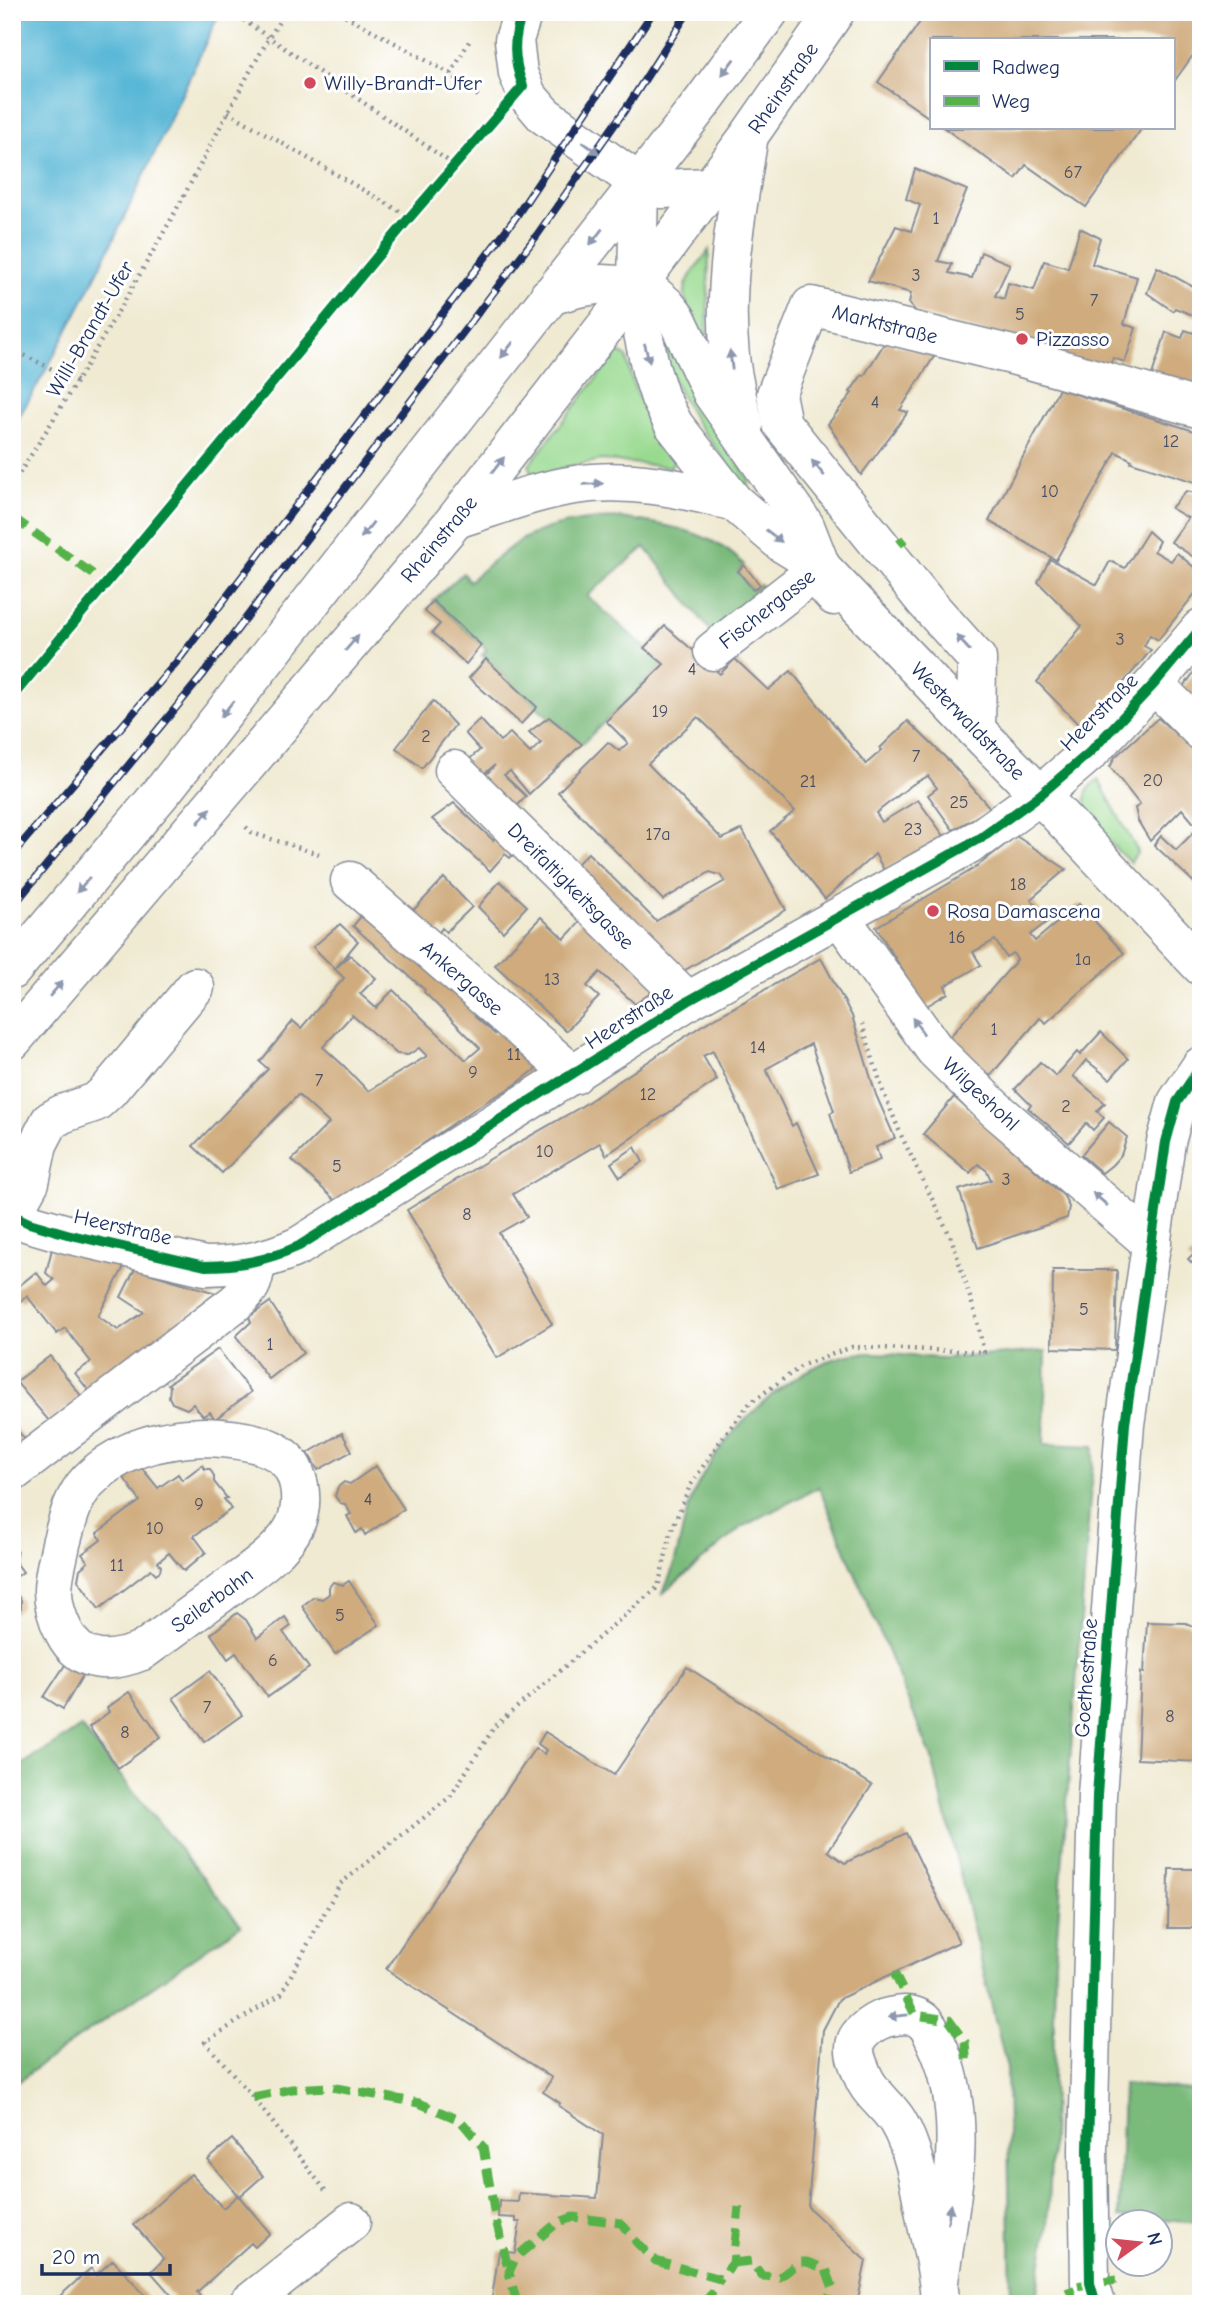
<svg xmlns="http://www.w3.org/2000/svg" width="1213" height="2316" font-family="'Comic Neue',sans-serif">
	<rect width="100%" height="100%" fill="#fff"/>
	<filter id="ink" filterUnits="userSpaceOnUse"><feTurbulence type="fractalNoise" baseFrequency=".0143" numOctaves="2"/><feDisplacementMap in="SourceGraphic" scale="14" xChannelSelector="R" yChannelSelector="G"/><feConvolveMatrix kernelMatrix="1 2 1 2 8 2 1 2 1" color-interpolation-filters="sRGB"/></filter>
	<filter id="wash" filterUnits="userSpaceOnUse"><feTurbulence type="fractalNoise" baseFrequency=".00686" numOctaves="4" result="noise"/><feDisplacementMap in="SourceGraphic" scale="28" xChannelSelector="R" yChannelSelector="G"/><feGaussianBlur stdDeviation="1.57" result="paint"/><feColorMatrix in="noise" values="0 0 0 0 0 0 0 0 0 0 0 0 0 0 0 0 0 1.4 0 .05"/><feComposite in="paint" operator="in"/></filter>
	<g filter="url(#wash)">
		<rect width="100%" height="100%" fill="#f0ead2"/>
		<!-- green -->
		<g fill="#99da90" stroke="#5a8477" stroke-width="2">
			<path d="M709,250L707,335C699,331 697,327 693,319C675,285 690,278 709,250Z"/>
			<path d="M660,343L672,344L706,417L750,481L746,487L696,422L675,384Z"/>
			<path d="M618,351L627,357C631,392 655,432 675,460L670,467L602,460L566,467L536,476L531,473L529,465Z"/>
			<path d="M1098,779L1138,852L1130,863C1116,848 1078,816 1087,792C1089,788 1095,782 1098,779Z"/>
		</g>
		<!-- forest -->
		<g fill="#7aba7a" stroke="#4a746c" stroke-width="2">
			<path d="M620,518C664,524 713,531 744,565L738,571L753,590L760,585L770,591L712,633L645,547L587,596L664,664L582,744L537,707L486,659L482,655L487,650L433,601L463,573L469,581C487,567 505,549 525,538C554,522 588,519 620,518Z"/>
			<path d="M1046,1351L1044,1444L1094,1446L1055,1961L1052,2142L1048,2225L1035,2304H1011L1007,2069L932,1758L819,1487L742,1527L661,1595C681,1561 680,1519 698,1484C725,1432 786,1371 844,1356C876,1348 912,1359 945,1358C979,1357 1013,1353 1046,1351Z"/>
			<path d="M81,1727L241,1925L44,2062L12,2087V1771Z"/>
			<path d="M1123,2084L1201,2091V2223L1119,2217Z"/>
		</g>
		<!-- water -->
		<path fill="#58b7d6" stroke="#3a739a" stroke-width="2" d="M12,12H220C154,152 93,296 12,428Z"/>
		<g id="blocks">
			<!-- building -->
			<g fill="#cfab7d" fill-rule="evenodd">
				<path d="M927,12H1201V44L1173,83V40H931V119L878,82Z"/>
				<path d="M944,128H1142L1086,207L1026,165L1016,179Z"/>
				<path d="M915,169L967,190L938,261L952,264L949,273L972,278L981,252L1010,264L995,296L1004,299L1008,283L1034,290L1044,261L1068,268L1080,228L1100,238L1092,264L1137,277L1124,324L1136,328L1125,362L1113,358L1109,369L917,313L909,303L911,293L868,281L896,226L911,231L920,205L906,199Z"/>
				<path d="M1157,267L1201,291V396L1150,381L1166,332L1182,338L1185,330L1194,333L1200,318L1175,308L1173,311L1147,293Z"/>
				<path d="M885,342L935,355L900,410L908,412L861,475L828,424L852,393L850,392L862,375L864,376Z"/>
				<path d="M1059,389L1201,433V484L1131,462L1132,460L1116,452L1056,560L989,521Z"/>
				<path d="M1186,491L1201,494V562L1171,542L1188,518L1171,508Z"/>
				<path d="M1148,531L1159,541L1154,551L1171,561L1177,553L1201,573V586L1158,640L1150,635L1144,646L1151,650L1084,730L1037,682L1082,626L1038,582L1050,559L1097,585L1110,561L1125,568Z"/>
				<path d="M744,565L760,585L753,590L738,571Z"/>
				<path d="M433,601L481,645L466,664L432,633L440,624L424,611Z"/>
				<path d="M665,626L720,674L735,659L768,690L791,671L866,764L882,750L880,748L908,721L950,762L991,809L953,830L928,795L937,788L928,776L913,784L876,813L882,822L918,800L944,836L884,870L875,854L825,899L770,831L795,811L698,717L648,764L722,839L742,829L786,910L670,979L567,874L588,853L656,921L725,881L720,875L710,872L663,900L558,792L608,742L619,751L628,743L606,721L664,664L644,648Z"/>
				<path d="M486,659L537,707L521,724L469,678Z"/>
				<path d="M1201,662V721L1176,698Z"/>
				<path d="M433,701L455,725L422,768L396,748Z"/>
				<path d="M549,717L582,744L529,794L510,771L504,775L526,796L508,817L476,785L495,765L472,783L459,768L480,750L465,733L480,719L500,741L510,733L530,753L541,743L529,732Z"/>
				<path d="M1158,718L1201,756V791L1197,794L1201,797V889L1154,845L1161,836L1176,850L1198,828L1182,809L1150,841L1138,821L1135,808L1140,805L1110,767L1115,757Z"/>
				<path d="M454,803L493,840L505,827L523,844L510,858L505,854L490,871L432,819Z"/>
				<path d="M1016,836L1066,869L1031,899L1048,921L1030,935L1035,941L1079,904L1124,953L1046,1023L1040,1018L990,1076L947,1040L1017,960L1013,953L1006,957L995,940L973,952L981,965L945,986L948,993L925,1007L876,927L975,868Z"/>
				<path d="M444,878L472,907L446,932L442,928L431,944L404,920Z"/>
				<path d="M500,881L527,906L503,932L478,907Z"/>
				<path d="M371,904L486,1004L475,1017L488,1028L495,1034L506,1021L549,1059L515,1085L479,1106L337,1202L292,1160L329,1123L298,1095L222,1173L193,1146L268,1069L260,1062L293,1021L301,1028L344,978L313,947L340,924L358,941L335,969L350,955L376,978L360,994L376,1008L393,990L466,1060L480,1048L424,992L425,990L353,926ZM352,1015L397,1054L408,1055L419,1048L427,1056L368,1091L343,1065L323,1047Z"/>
				<path d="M541,917L564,939L582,920L662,985L635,1004L600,972L587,986L599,997L566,1031L495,965Z"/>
				<path d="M821,958L852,1016L876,1095L895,1138L876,1147L880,1160L849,1172L830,1113L834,1111L811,1044L766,1069L792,1126L796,1123L819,1174L778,1189L713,1051L703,1056L717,1080L606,1155L600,1143L513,1194L527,1217L499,1233L552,1324L497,1358L407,1210L490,1159L579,1108L701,1026Z"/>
				<path d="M1101,1032L1128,1059L1110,1079L1086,1060L1073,1076L1105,1103L1097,1111L1104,1118L1093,1130L1086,1123L1069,1143L1028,1108L1031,1105L1015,1089L1040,1062L1056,1076L1077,1052L1080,1055Z"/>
				<path d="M954,1097L1064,1196L1069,1207L1067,1218L978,1248L959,1190L991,1180L987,1171L978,1164L970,1173L923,1134Z"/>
				<path d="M1109,1122L1127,1137L1121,1155L1112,1165L1102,1173L1081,1155Z"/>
				<path d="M635,1147L643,1162L620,1177L611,1163Z"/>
				<path d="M1201,1246V1272L1188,1259Z"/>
				<path d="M52,1249L125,1265L98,1316L118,1330L144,1312L121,1297L135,1269L216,1293L89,1391L75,1373L91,1362L65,1328L57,1334L27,1296L21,1301L13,1291L36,1272L47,1286L54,1280L46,1273Z"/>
				<path d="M1053,1270H1117L1115,1350L1052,1348Z"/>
				<path d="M270,1302L303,1353L269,1379L236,1336L251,1322L249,1317Z"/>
				<path d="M218,1349L251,1392L215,1419L210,1412L203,1416L193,1404L187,1409L172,1403L169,1397L170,1386L168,1384Z"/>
				<path d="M50,1356L82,1397L49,1421L16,1382Z"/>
				<path d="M12,1424L25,1439L12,1449Z"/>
				<path d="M342,1433L352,1451L318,1470L308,1453Z"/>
				<path d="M137,1462L158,1488L178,1474L182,1480L202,1465L205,1469H210L214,1476V1482L227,1498L224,1499L231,1509L194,1536L206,1552L184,1571L169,1553L158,1562L161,1566L160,1571L156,1574L151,1569L99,1609L78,1580L80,1569L88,1562L82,1554L101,1540L97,1533L140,1501L122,1475Z"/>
				<path d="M376,1466L404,1509L365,1535L362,1529L356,1533L347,1516L351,1514L345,1504L340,1503L335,1496L338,1487L344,1482L350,1484Z"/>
				<path d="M12,1543L17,1551L15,1561L23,1572L12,1580Z"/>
				<path d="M349,1581L379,1625L335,1654L302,1606L314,1597L322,1599L329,1594V1587L333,1582L343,1585Z"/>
				<path d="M12,1589L21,1600V1608L12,1615Z"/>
				<path d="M237,1613L246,1620L257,1638L285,1617L291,1626L283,1632L309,1668L268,1697L236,1653L228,1659L211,1634Z"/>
				<path d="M1147,1622L1186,1623L1201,1630V1762L1137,1759L1141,1672L1144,1673Z"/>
				<path d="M65,1665L84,1673L63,1709L44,1697Z"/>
				<path d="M687,1667L872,1785L828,1851L845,1863L906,1833L959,1942L839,1999L823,2030L808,2207L866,2261L857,2304H491L499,2251L515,2253L520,2222H516V2218L498,2217L499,2201L518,2202L519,2193L597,2198L603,2135L559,2106L560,2103L543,2092L552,2078L386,1969L535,1748L544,1754L546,1750L538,1744L545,1732L614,1775Z"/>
				<path d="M210,1671L242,1715L204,1742L173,1698Z"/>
				<path d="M129,1692L161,1737L118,1768L89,1727L109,1712L107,1708Z"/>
				<path d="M1169,1869H1201V1928H1168Z"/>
				<path d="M232,2139L263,2176L239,2197L208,2160Z"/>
				<path d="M191,2174L223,2208L238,2195L270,2233L255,2247L251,2243L197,2292L200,2295L190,2304H179L151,2272L164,2259L134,2225Z"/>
				<path d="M113,2260L153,2304H51L91,2268L96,2275Z"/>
			</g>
		</g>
	</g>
	<g filter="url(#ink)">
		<use href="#blocks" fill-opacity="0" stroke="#868c98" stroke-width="2"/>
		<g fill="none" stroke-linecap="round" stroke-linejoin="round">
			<!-- minor casing -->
			<g stroke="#868c98" stroke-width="41">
				<g id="minor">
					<path d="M523,12L514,40L518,73L527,95L544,115L639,183L662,189L710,187"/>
					<path d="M713,651L821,567L826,587L834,596"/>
					<path d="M1154,684L1201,731"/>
					<path d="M976,730L977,659L925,601L782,424L776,394L811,306L1012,355L1201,409"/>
					<path d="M454,770L688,1001"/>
					<path d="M350,881L574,1075"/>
					<path d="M840,917L935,1050L994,1108L1152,1244"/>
					<path d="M195,987L108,1091L96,1102L62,1114L50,1121L38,1144L30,1182L12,1215L29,1223L67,1234L205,1266C240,1266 268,1260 299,1246L688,1001L982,837L1040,795L1090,752L1154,684L1201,628"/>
					<path d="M205,1437C234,1438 283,1442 295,1473C302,1489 302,1509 295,1525C282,1553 244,1576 220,1594C194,1613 168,1632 142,1651C112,1663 81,1666 64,1632C58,1620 53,1605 53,1591C53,1575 58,1560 61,1544C67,1522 72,1498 88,1481C120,1448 162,1438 205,1437Z"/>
					<path d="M12,1473L235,1303C251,1289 254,1283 256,1262"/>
					<path d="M939,2281C950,2203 972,2114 935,2040C929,2026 922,2015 905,2015C885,2016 872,2021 859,2036C850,2048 858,2064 863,2076C870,2094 889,2106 898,2122C915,2151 920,2188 926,2220C932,2248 939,2275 940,2304"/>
					<path d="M248,2304L351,2222"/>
					<path d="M1096,2304L1090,2283L1088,2150L1097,1795L1125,1424L1166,1142L1177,1102L1201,1066"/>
				</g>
			</g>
			<!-- major casing -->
			<g stroke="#868c98" stroke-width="41">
				<g id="major">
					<path d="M639,183L637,286L639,315L651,370L660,398L674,425L734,502L782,543L821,567L976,730L1040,795L1201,966"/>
					<path d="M549,296L578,288L602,284L637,286L652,293L666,305L677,319L712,393L805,526L821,567"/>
					<path d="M744,425C738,402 732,379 730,356C722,284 737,212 748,141"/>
					<path d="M456,519C495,507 534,491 575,485C628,477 682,488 734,502"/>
					<path d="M12,970L166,787L701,104L769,12"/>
					<path d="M12,1041L456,519L637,286L748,137L835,12"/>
				</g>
			</g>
			<!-- path -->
			<g stroke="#868c98" stroke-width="4.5" stroke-dasharray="2 5" stroke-linecap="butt">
				<path d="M232,12L454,165"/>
				<path d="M339,12L451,74L482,99"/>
				<path d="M451,74L471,38"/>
				<path d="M228,112L410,217"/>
				<path d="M12,349L78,382"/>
				<path d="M12,485C67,399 119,312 169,223C208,153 242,80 285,12"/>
				<path d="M246,827L252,833L319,854"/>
				<path d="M325,2190L253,2097L205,2042L281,1994L340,1884L450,1797L495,1726L658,1587L672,1529L690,1486L720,1441L750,1403L803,1365L852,1347L984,1352L975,1313L952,1240L901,1135L883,1091L862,1024"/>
			</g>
			<!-- minor -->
			<use href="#minor" stroke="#fff" stroke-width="38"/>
			<!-- major -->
			<use href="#major" stroke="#fff" stroke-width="38"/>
			<!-- rail casing -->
			<g stroke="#1b2f5e" stroke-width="8">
				<g id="rail">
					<path d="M12,855L180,658L513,221L653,12"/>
					<path d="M12,907L202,676L537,235L629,104L688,12"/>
				</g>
			</g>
			<!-- rail -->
			<use href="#rail" stroke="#fff" stroke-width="5" stroke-dasharray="16" stroke-linecap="butt"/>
			<!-- quiet -->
			<g stroke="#55b248" stroke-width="9" stroke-dasharray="18 9" stroke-linecap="butt">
				<path d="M12,517L107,584"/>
				<path d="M899,544L905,539"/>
				<path d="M894,1973L915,2015L949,2020L965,2042L967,2068"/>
				<path d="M253,2097L292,2089L331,2087L419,2103L460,2120L483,2147L495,2216L509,2272"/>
				<path d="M733,2263L751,2261L762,2276L780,2277L800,2262H807L826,2269L833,2288L826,2304"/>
				<path d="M517,2304L509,2272L516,2257L557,2223L573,2217L621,2223L637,2243L656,2261L720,2279L733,2263L739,2207"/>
				<path d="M701,2304L708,2298L720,2279"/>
				<path d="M1075,2304L1069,2287L1116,2280"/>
			</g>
			<!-- cycleway casing -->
			<g stroke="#fff" stroke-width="15">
				<g id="cycleway">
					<path d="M12,697L410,217L523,86C513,60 512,38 523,12"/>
					<path d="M12,1215L29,1223L67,1234L205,1266C240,1266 268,1260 299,1246L688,1001L982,837L1040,795L1090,752L1154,684L1201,628"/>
					<path d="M1096,2304L1090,2283L1088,2150L1097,1795L1125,1424L1166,1142L1177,1102L1201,1066"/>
				</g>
			</g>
			<!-- cycleway -->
			<use href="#cycleway" stroke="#00873e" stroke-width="10"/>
		</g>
		<!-- one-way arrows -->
		<defs><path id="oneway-solid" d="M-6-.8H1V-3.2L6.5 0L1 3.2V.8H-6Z" transform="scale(1.75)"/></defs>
		<g fill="#8d97ae">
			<use href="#oneway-solid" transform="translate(728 67) rotate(127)"/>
			<use href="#oneway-solid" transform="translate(591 148) rotate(35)"/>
			<use href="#oneway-solid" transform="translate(596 237) rotate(128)"/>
			<use href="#oneway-solid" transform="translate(507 350) rotate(128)"/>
			<use href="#oneway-solid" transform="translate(647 353) rotate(75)"/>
			<use href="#oneway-solid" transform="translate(731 360) rotate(-97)"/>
			<use href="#oneway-solid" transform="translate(498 465) rotate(-52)"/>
			<use href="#oneway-solid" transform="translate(818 468) rotate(-129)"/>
			<use href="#oneway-solid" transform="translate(593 484) rotate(-2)"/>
			<use href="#oneway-solid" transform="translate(367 530) rotate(128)"/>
			<use href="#oneway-solid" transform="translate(774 536) rotate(38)"/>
			<use href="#oneway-solid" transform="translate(352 643) rotate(-49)"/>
			<use href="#oneway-solid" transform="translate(963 643) rotate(-132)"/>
			<use href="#oneway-solid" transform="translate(227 709) rotate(128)"/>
			<use href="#oneway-solid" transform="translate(204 816) rotate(-50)"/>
			<use href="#oneway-solid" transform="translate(83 885) rotate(130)"/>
			<use href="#oneway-solid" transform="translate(56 989) rotate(-49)"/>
			<use href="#oneway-solid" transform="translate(918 1026) rotate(-125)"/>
			<use href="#oneway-solid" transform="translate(1100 1199) rotate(-139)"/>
			<use href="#oneway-solid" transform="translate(898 2016) rotate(174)"/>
			<use href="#oneway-solid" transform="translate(949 2214) rotate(-82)"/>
		</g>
	</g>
	<!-- markers -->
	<g fill="#d1495b" stroke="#fff" stroke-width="2.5">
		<circle cx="310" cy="83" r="7"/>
		<circle cx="1022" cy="339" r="7"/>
		<circle cx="933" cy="911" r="7"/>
	</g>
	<g text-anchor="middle" stroke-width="6" stroke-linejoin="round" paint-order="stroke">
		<!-- number labels -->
		<g font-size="18" fill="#484e66">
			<text x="1073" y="178">67</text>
			<text x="936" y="224">1</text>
			<text x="916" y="281">3</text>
			<text x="1094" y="306">7</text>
			<text x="1020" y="320">5</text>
			<text x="875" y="408">4</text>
			<text x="1171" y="447">12</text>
			<text x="1050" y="497">10</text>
			<text x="1120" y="645">3</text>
			<text x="692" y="675">4</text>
			<text x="660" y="717">19</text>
			<text x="426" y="742">2</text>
			<text x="916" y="762">7</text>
			<text x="1153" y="786">20</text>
			<text x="808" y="787">21</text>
			<text x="959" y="808">25</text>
			<text x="913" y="835">23</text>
			<text x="658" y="840">17a</text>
			<text x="1018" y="890">18</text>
			<text x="957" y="943">16</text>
			<text x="1083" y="965">1a</text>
			<text x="552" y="985">13</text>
			<text x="994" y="1035">1</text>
			<text x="758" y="1053">14</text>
			<text x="514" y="1060">11</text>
			<text x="473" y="1078">9</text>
			<text x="319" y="1086">7</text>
			<text x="648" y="1100">12</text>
			<text x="1066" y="1112">2</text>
			<text x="545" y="1157">10</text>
			<text x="337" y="1172">5</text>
			<text x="1006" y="1185">3</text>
			<text x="467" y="1220">8</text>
			<text x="1084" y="1315">5</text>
			<text x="270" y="1350">1</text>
			<text x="368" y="1505">4</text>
			<text x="199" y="1510">9</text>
			<text x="155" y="1534">10</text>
			<text x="117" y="1571">11</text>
			<text x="340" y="1621">5</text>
			<text x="273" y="1666">6</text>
			<text x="207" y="1713">7</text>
			<text x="1170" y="1722">8</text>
			<text x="125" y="1738">8</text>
		</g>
		<!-- poi labels -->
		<g font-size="21" fill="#1b2f5e" stroke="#fff" text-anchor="start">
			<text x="324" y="90">Willy-Brandt-Ufer</text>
			<text x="1036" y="346">Pizzasso</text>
			<text x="947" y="918">Rosa Damascena</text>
		</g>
		<!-- street labels -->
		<g font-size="21" fill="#1b2f5e" stroke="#fff">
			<text transform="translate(783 88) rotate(-55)" y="7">Rheinstraße</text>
			<text transform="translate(885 324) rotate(14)" y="7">Marktstraße</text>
			<text transform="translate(90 329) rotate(-60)" y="7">Willi-Brandt-Ufer</text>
			<text transform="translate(439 539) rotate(-50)" y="7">Rheinstraße</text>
			<text transform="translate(767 609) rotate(-38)" y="7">Fischergasse</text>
			<text transform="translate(1099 712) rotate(-45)" y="7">Heerstraße</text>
			<text transform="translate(968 721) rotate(46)" y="7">Westerwaldstraße</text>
			<text transform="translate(571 886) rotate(45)" y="7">Dreifaltigkeitsgasse</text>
			<text transform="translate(462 978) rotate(41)" y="7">Ankergasse</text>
			<text transform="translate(629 1017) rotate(-33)" y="7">Heerstraße</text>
			<text transform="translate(981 1094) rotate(43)" y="7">Wilgeshohl</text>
			<text transform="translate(123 1227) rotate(13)" y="7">Heerstraße</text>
			<text transform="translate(212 1600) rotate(-36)" y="7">Seilerbahn</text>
			<text transform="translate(1086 1678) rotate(-86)" y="7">Goethestraße</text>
		</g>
	</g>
	<!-- margin -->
	<rect width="1213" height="2316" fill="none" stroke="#fff" stroke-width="42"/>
	<!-- legend -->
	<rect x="930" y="38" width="245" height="91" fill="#ffffff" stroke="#a4acbf" stroke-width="2"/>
	<rect x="944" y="61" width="35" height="10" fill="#00873e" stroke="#a4acbf" stroke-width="2"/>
	<text x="992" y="74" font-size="21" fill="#1b2f5e">Radweg</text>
	<rect x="944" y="96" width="35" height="10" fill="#55b248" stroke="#a4acbf" stroke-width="2"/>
	<text x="992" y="108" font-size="21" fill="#1b2f5e">Weg</text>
	<!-- north arrow -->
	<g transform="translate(1139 2243) rotate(75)"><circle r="33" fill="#ffffff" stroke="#a4acbf" stroke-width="2"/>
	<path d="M0-5L12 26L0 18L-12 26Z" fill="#d1495b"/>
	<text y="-10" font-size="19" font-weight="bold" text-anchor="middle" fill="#1b2f5e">N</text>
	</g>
	<!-- scale -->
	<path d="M42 2264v10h128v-10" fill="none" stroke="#1b2f5e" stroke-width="3.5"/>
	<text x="52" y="2264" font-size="21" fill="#1b2f5e" stroke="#ffffff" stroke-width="5" paint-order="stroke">20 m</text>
</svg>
